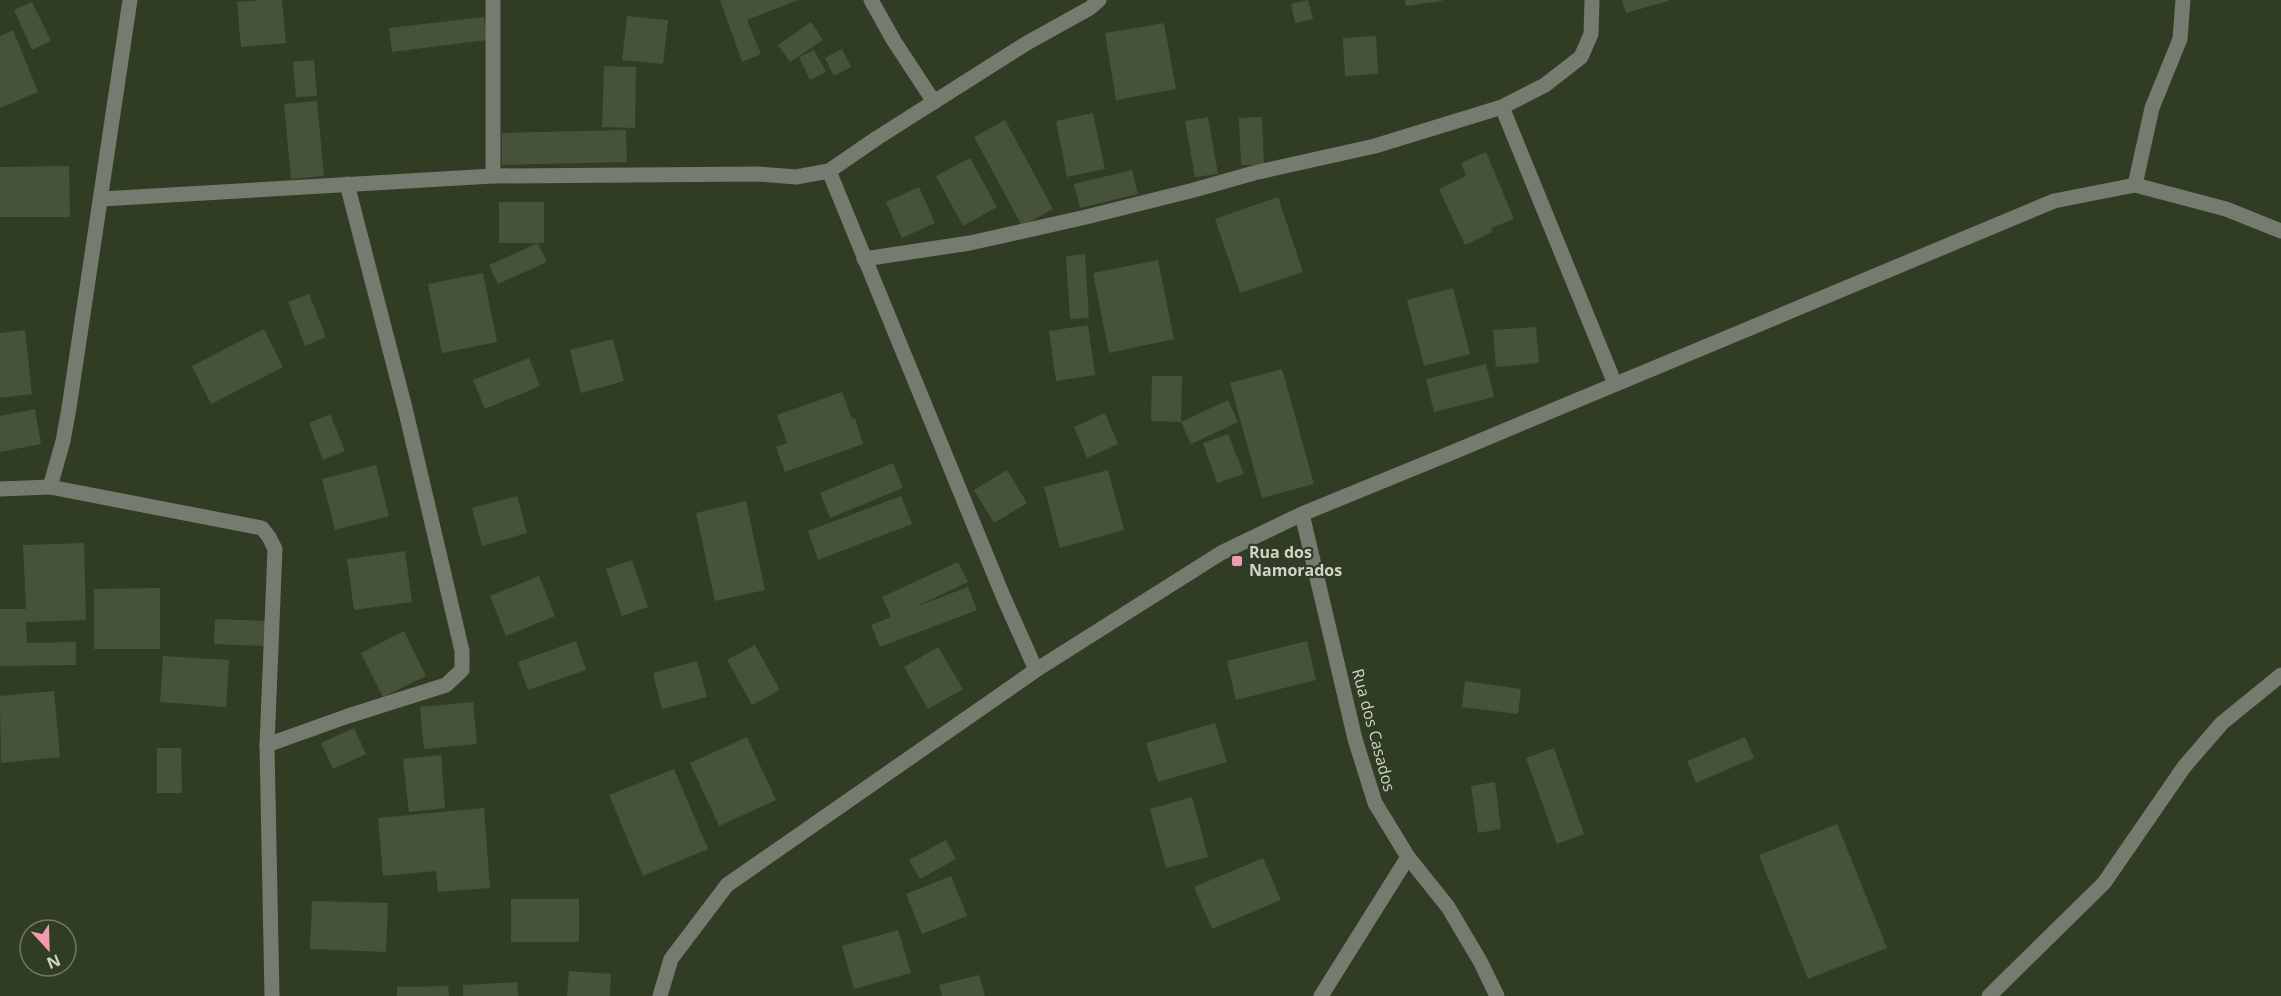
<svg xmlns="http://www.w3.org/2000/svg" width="2281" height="996" font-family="'Open Sans',sans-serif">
	<rect width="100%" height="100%" fill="#303c24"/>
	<!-- building -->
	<g fill="#46533a">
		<path d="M261,0H282L286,43L241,47L237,2Z"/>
		<path d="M720,0H798L747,20L761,54L742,62Z"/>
		<path d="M1308,0L1313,19L1295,23L1291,4Z"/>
		<path d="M1405,0H1442V1L1406,6Z"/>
		<path d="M1622,0H1668V1L1626,13Z"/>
		<path d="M32,2L51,41L32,50L14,10Z"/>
		<path d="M627,16L668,20L663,64L622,60Z"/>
		<path d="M484,17L487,40L392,52L389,28Z"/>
		<path d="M811,22L823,40L790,62L778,45Z"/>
		<path d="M1164,23L1176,89L1116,100L1105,33Z"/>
		<path d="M13,30L38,92L0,108V36Z"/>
		<path d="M1376,36L1378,74L1345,76L1343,38Z"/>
		<path d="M842,49L851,67L834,76L825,58Z"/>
		<path d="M814,50L826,72L810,80L799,57Z"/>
		<path d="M314,60L317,96L296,97L293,62Z"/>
		<path d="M604,66L636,67L635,128L602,127Z"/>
		<path d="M317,101L324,176L291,179L284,104Z"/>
		<path d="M1093,113L1105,169L1067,177L1056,121Z"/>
		<path d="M1208,117L1218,174L1195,177L1185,121Z"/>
		<path d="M1262,117L1264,165H1241L1239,118Z"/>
		<path d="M1005,120L1053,209L1022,226L974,137Z"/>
		<path d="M626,130L627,162L502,165V133Z"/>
		<path d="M1486,152L1514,219L1491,228L1492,232L1465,245L1439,189L1466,176L1461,163Z"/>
		<path d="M970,158L997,207L963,226L936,176Z"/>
		<path d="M69,166L70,217H0V167Z"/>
		<path d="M1132,170L1138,194L1080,208L1074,184Z"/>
		<path d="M919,187L935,223L902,238L886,202Z"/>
		<path d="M1278,197L1303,272L1240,293L1215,219Z"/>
		<path d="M499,202H544V243H538L547,262L498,284L489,265L538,243H499Z"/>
		<path d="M1085,254L1089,318L1070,319L1066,256Z"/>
		<path d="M1158,260L1174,339L1109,353L1093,273Z"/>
		<path d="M483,273L497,342L442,353L428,284Z"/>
		<path d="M1453,288L1470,354L1424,366L1407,300Z"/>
		<path d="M309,294L326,337L305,346L288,302Z"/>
		<path d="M1088,325L1095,375L1056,381L1049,331Z"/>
		<path d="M1536,327L1539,363L1496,367L1493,330Z"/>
		<path d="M264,329L283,367L211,404L192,366Z"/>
		<path d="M25,330L32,394L0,398V333Z"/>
		<path d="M613,339L624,381L581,393L570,350Z"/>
		<path d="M529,358L540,386L485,409L473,380Z"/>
		<path d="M1486,364L1494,397L1434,412L1426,379Z"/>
		<path d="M1282,369L1314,484L1262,498L1230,383Z"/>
		<path d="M1152,376H1182L1181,422L1151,421Z"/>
		<path d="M842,392L852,419L855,418L863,444L785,472L776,447L787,443L777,415Z"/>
		<path d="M1228,400L1238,422L1191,444L1181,422Z"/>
		<path d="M35,409L41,444L0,452V416Z"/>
		<path d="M1105,413L1118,444L1087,458L1074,427Z"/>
		<path d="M330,414L345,451L323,460L309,423Z"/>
		<path d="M1228,434L1244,474L1217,483L1203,443Z"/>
		<path d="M893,463L903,488L830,518L820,493Z"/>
		<path d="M376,465L389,516L335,530L322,479Z"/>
		<path d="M1007,470L1027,503L994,523L974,490Z"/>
		<path d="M1108,470L1124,530L1060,548L1044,487Z"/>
		<path d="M517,496L527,533L482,546L472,508Z"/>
		<path d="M901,496L912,524L818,560L808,531Z"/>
		<path d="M746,501L765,590L715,601L696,513Z"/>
		<path d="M84,543L86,620L26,622L27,643L76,642V665L0,666V609H26L23,545Z"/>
		<path d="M405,551L412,602L354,610L347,559Z"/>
		<path d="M632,560L648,607L622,616L606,569Z"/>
		<path d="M958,562L968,582L915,607L968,587L977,610L880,647L871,625L891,617L882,597Z"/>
		<path d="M539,576L555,616L506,636L490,596Z"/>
		<path d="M160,588V649H94V589Z"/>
		<path d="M215,619L266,621L265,646L214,644Z"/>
		<path d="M404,631L426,676L383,697L361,653Z"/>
		<path d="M576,641L586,670L528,690L518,662Z"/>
		<path d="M1307,641L1316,680L1236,700L1227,661Z"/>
		<path d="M755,645L780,690L752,705L727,660Z"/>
		<path d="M938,647L963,689L928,709L904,667Z"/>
		<path d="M163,656L229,660L226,707L160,702Z"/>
		<path d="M697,661L707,697L662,709L653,673Z"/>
		<path d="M1465,681L1521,689L1518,714L1462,707Z"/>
		<path d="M54,691L60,757L1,763L0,696Z"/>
		<path d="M473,702L477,744L424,749L420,707Z"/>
		<path d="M1215,723L1227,762L1158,782L1146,743Z"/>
		<path d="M354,728L366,754L333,769L321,743Z"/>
		<path d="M747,737L776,800L719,826L690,763Z"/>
		<path d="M1745,737L1754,758L1696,783L1687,761Z"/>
		<path d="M157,748H181L182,793H157Z"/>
		<path d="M1554,748L1584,834L1557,844L1526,758Z"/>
		<path d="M441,755L445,808L409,812L403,759Z"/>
		<path d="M674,769L708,849L643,876L609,795Z"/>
		<path d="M1495,782L1501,829L1478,833L1471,786Z"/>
		<path d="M1192,797L1208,857L1166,868L1150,809Z"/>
		<path d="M484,808L490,888L438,892L436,871L383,876L378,818Z"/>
		<path d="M1837,824L1887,948L1808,979L1759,855Z"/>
		<path d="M946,840L956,859L920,879L909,860Z"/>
		<path d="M1263,858L1281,900L1212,929L1194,887Z"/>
		<path d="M951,876L967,916L922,934L906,894Z"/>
		<rect x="511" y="899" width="68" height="43"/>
		<path d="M312,901L388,903L386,952L310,949Z"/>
		<path d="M898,930L911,973L854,989L842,946Z"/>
		<path d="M569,971L611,974L610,996H567Z"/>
		<path d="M979,975L985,996H942L939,985Z"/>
		<path d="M517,982L518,996H463V985Z"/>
		<path d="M448,986L449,996H397V987Z"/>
	</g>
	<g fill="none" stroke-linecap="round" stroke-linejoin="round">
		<!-- minor -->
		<g stroke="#757b6f" stroke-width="15">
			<path d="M493,0V176"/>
			<path d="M871,0L894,41L934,102"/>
			<path d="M1502,107L1615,384"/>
			<path d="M829,171L1003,596L1036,670"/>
			<path d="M2135,185L2152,108L2180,39L2183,0"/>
			<path d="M101,199L493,176L758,174L796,177L829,171L877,138L1027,43L1090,8L1099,0"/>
			<path d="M864,259L970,243L1086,217L1194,190L1254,173L1375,146L1502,107L1545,85L1581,57L1591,34L1592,0"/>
			<path d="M50,487L262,528L269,537L275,549L267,745"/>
			<path d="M0,489L50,487L63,441L69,408L130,0"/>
			<path d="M1302,514L1355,739L1375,803L1408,857L1448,907L1480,961L1497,996"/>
			<path d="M272,996L267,745L348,716L446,685L462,670V651L405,408L347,184"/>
			<path d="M660,996L671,959L727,885L1036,670L1221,553L1302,514L1451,453L2054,201L2135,185L2226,209L2281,231"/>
			<path d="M1321,996L1408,857"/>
			<path d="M1989,996L2104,883L2184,767L2222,723L2281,675"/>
		</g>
	</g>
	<!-- markers -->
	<rect fill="#f29aaf" stroke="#303c24" stroke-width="2" x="1231" y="555" width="12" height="12" rx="3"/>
	<g text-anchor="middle" stroke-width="4.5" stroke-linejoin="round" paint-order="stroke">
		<!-- poi labels -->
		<g font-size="16" font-weight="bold" fill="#cdd5c6" stroke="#303c24" text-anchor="start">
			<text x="1249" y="558">Rua dos<tspan x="1249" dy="18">Namorados</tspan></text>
		</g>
		<!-- street labels -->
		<g font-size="16" fill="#cdd5c6" stroke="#303c24">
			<text transform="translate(1374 730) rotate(75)" y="6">Rua dos Casados</text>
		</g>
	</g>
	<!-- north arrow -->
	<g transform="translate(48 948) rotate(158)"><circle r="28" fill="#303c24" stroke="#6f7965" stroke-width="1.5"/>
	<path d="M0-4.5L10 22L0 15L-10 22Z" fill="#f29aaf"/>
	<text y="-9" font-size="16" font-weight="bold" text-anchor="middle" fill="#cdd5c6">N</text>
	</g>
</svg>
